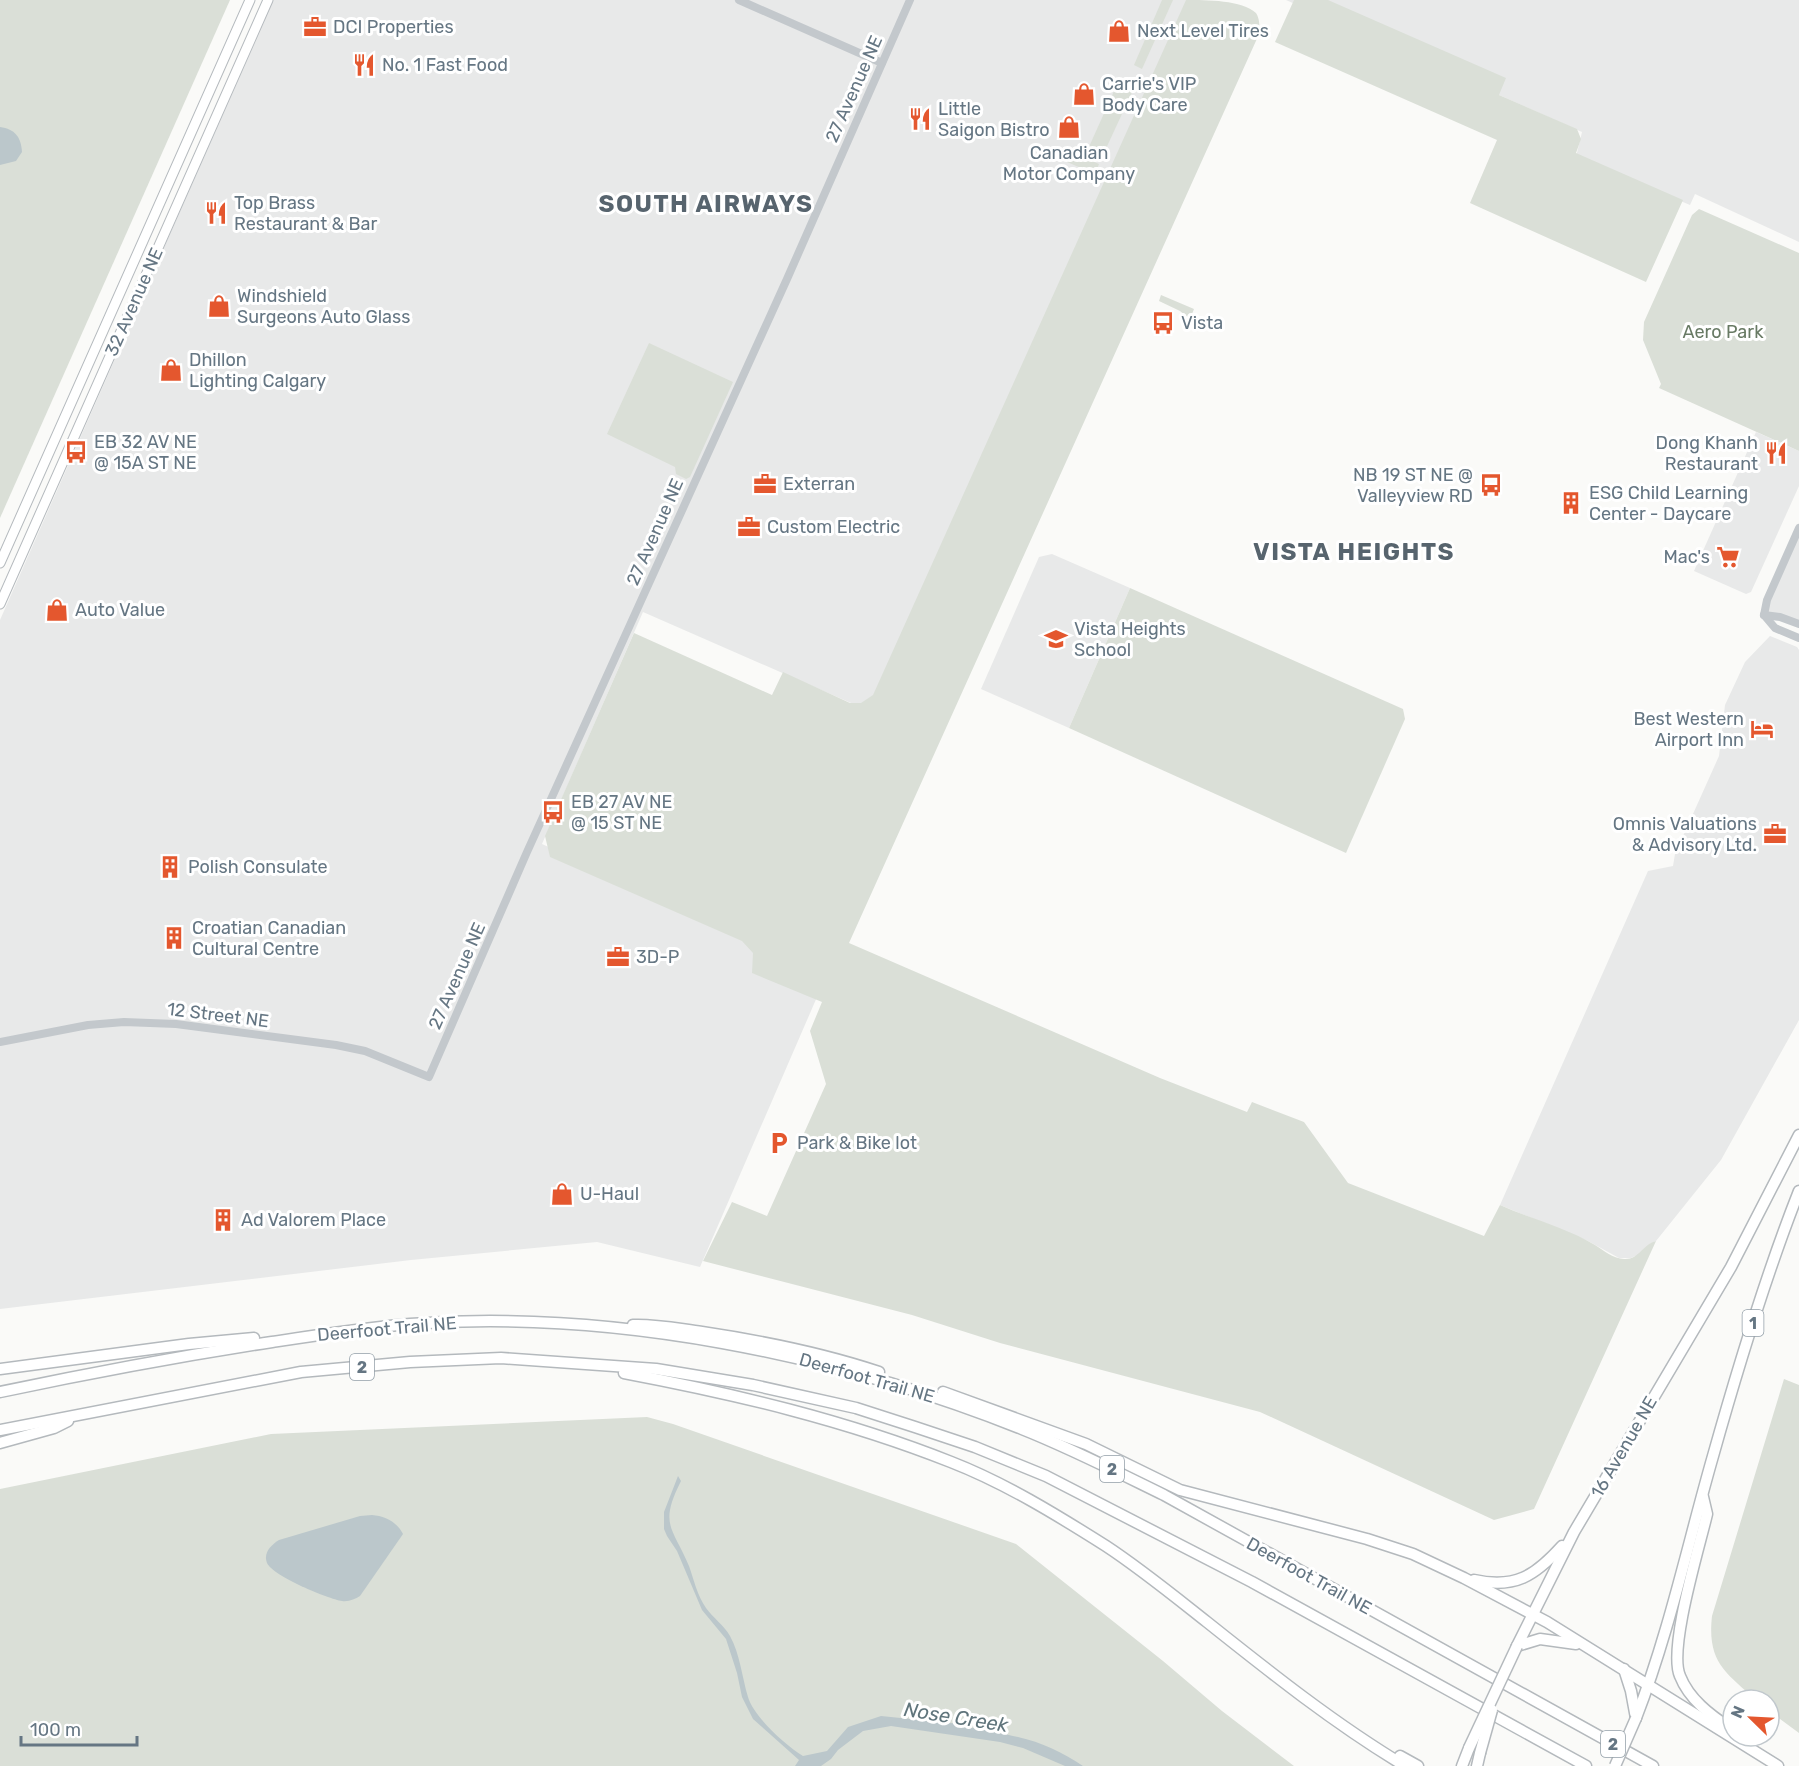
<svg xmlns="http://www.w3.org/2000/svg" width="1799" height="1766" font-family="Rubik,sans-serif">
	<rect width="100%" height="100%" fill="#fafaf8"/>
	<!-- built -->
	<g fill="#e8e9e9">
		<path d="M273,0H1188L867,710L643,612L542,844L827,974L700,1267L597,1242L411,1260L0,1309V620Z"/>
		<path d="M1286,0H1799V242L1695,194L1690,205L1576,157L1582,132Z"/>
		<path d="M1756,432L1799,451V486L1751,592L1746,594L1694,571Z"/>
		<path d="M1799,528V624L1764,615Z"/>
		<path d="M1052,554L1130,588L1069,728L981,689L1039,557Z"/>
		<path d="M1770,636L1797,647L1799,650V1020L1721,1160L1656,1241L1651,1243L1638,1255L1631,1258H1619L1588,1241L1500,1205L1648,871L1673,866L1675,854L1719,756L1725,705L1745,662Z"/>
	</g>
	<!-- green -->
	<g fill="#dadfd7">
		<path d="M0,0H230L0,518Z"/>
		<path d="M1162,0H1173L1142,69L1134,65Z"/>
		<path d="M1186,0C1207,0 1242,0 1256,13C1260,19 1259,26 1260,32L849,943L1160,1078L1247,1112L1252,1102L1304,1122L1348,1183L1484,1236L1500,1205C1531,1219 1565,1227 1595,1245C1603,1250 1614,1259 1624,1259C1639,1260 1643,1244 1656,1241L1534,1509L1494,1520L1260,1412L1000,1343L912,1315L703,1261L732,1202L767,1216L826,1084L810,1031L822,1002L752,973L753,953L742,941L550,857L545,836L634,633L772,695L783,672L850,703H861L873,695Z"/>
		<path d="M1294,0H1328L1506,78L1499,95L1577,129L1581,139L1576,153L1683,200L1646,282L1470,203L1497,140L1275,42Z"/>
		<path d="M1119,80L1134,88L1103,155H1101L1088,149Z"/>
		<path d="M1069,151L1099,164L1095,174L1060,159L1061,154Z"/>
		<path d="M1699,209L1799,253V451L1659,388L1661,384L1643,340L1644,322L1692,215Z"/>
		<path d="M1161,295L1194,309L1190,319L1180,311L1159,301Z"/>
		<path d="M649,343L733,382L690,477L686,479L676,474L675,467L607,434Z"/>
		<path d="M1130,588L1403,709L1405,719L1346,853L1069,728Z"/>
		<path d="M1784,1379L1799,1385V1733L1769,1711V1700H1756C1725,1672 1707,1662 1712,1616Z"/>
		<path d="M647,1417L673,1424L1016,1544L1163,1661L1222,1711L1294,1766H0V1489L271,1434Z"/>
	</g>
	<!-- water -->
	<g fill="#bbc7cb">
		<path d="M0,127C15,129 21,137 22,152L16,161L0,165Z"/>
		<path d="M678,1476L681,1481C659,1525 672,1526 689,1566C694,1580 697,1595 706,1608C713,1618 724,1625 730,1636C740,1654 742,1677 748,1697C754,1717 785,1745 803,1756L827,1751L848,1727L881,1716L960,1724L973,1728L977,1726C989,1732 1005,1734 1018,1737C1041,1742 1064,1753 1083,1766H1065L1023,1748L1000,1742L891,1726L863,1731L838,1750L831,1759L821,1766H795L799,1760L753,1719L742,1697L737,1673L726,1639L702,1610L677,1551L667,1536L664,1529V1512Z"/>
		<path d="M372,1515C385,1516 397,1522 403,1534L360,1596C355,1599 349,1602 342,1601C328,1599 273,1576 267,1563C263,1553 271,1545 279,1540L360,1516Z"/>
	</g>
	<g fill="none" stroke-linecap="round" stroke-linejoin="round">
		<!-- major casing -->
		<g stroke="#b5babe" stroke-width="11">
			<g id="major">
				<path d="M0,563L250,0"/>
				<path d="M0,604L268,0"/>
			</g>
		</g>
		<!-- highway casing -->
		<g stroke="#b4b9bd" stroke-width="13">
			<g id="highway">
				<path d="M633,1325C656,1324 679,1329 702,1332C762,1341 822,1353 879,1372"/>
				<path d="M0,1369L189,1344L254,1338"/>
				<path d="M624,1373C735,1394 845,1420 951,1462C1005,1483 1057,1515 1106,1546C1141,1569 1174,1596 1207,1622C1271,1673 1335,1724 1405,1766"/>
				<path d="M0,1392C90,1373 181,1356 272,1342C318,1335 363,1328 410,1324C612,1309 834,1354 1022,1429C1070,1448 1117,1472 1164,1495L1653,1766"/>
				<path d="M943,1392L1086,1444L1180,1490L1367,1539L1413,1554L1464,1578L1547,1622L1778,1766"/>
				<path d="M0,1430L301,1372L410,1362L501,1358L656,1369L753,1385L856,1408L915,1427L975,1447L1046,1476L1252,1582L1586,1766"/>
				<path d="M0,1443L54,1428L68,1421"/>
				<path d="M1703,1497L1707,1514C1699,1548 1668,1649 1680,1676C1689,1699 1710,1715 1730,1728"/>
				<path d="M1474,1580C1515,1589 1535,1576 1562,1546"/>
				<path d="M1517,1646L1574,1532L1731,1267L1799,1135"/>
				<path d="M1517,1646L1540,1639L1576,1644"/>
				<path d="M1624,1669L1631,1691L1636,1718"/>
				<path d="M1636,1718C1669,1633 1688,1543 1713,1456C1738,1367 1765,1277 1799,1191"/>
				<path d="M1400,1756L1418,1766"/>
				<path d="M1462,1766L1469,1748"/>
				<path d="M1477,1766L1480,1753"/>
			</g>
		</g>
		<!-- minor -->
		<g stroke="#c3c8cc" stroke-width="8">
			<path d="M739,0L882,63"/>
			<path d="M1764,615L1767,600L1799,528"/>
			<path d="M1764,615L1775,628L1799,638"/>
			<path d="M1764,615L1780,617L1799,624"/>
			<path d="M0,1042L88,1025L124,1022L176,1024L336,1045L365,1051L429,1077L527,852L787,279L910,0"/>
		</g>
		<!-- major -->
		<use href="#major" stroke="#fff" stroke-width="9"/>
		<!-- highway -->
		<use href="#highway" stroke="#fff" stroke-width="10"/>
		<!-- highway-bridge casing -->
		<g stroke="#b4b9bd" stroke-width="13" stroke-linecap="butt">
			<g id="highway-bridge">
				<path d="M1469,1748L1517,1646"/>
				<path d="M1480,1753L1492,1710"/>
				<path d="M1615,1766L1636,1718"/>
			</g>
		</g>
		<!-- highway-bridge -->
		<use href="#highway-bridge" stroke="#fff" stroke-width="10"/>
	</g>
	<!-- icons -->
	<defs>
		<g id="office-bare" transform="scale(1.8)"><path d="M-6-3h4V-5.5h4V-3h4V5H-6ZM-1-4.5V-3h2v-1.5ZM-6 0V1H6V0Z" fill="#e4572e" stroke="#fff" stroke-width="2.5" paint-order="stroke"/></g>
		<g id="shop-bare" transform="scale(1.8)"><path d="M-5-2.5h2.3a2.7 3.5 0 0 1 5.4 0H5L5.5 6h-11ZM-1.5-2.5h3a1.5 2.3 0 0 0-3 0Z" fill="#e4572e" stroke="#fff" stroke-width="2.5" paint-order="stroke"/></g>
		<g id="restaurant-bare" transform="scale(1.8)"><path d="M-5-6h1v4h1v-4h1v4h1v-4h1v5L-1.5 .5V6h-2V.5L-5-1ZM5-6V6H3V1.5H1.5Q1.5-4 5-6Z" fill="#e4572e" stroke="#fff" stroke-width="2.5" paint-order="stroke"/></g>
		<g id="bus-bare" transform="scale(1.8)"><path d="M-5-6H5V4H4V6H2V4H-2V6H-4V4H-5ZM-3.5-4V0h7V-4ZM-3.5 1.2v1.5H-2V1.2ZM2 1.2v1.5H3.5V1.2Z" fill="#e4572e" stroke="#fff" stroke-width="2.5" paint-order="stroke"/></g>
		<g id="building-bare" transform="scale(1.8)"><path d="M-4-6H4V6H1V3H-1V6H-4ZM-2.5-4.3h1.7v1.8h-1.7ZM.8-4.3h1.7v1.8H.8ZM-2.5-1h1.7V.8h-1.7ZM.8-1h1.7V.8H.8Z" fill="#e4572e" stroke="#fff" stroke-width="2.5" paint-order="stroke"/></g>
		<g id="supermarket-bare" transform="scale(1.8)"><path d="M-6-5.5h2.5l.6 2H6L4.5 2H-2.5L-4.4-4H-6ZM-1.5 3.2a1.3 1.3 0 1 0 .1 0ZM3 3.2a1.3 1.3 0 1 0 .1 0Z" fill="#e4572e" stroke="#fff" stroke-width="2.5" paint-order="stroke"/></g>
		<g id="school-bare" transform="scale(1.8)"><path d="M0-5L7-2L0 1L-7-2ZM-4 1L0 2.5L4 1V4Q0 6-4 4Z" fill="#e4572e" stroke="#fff" stroke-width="2.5" paint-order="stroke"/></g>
		<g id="hotel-bare" transform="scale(1.8)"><path d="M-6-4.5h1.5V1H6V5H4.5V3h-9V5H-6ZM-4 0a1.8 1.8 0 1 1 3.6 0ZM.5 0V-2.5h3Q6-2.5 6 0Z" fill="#e4572e" stroke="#fff" stroke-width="2.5" paint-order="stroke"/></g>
		<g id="parking-bare" transform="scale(1.8)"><path d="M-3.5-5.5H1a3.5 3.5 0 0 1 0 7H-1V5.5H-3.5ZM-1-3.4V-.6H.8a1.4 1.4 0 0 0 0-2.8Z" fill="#e4572e" stroke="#fff" stroke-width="2.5" paint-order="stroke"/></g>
	</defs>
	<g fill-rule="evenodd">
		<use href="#office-bare" x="315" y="27"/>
		<use href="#shop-bare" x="1119" y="31"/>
		<use href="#restaurant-bare" x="364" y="65"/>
		<use href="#shop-bare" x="1084" y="94"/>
		<use href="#restaurant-bare" x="920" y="119"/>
		<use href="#shop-bare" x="1069" y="127"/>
		<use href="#restaurant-bare" x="216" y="213"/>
		<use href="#shop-bare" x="219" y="306"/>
		<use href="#bus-bare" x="1163" y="323"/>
		<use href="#shop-bare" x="171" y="370"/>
		<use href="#bus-bare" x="76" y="452"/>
		<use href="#restaurant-bare" x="1776" y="453"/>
		<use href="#office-bare" x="765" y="484"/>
		<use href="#bus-bare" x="1491" y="485"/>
		<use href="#building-bare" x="1571" y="503"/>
		<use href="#office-bare" x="749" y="527"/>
		<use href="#supermarket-bare" x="1728" y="557"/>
		<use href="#shop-bare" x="57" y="610"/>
		<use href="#school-bare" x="1056" y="639"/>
		<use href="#hotel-bare" x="1762" y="729"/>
		<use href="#bus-bare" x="553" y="812"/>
		<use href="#office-bare" x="1775" y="834"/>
		<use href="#building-bare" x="170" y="867"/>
		<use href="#building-bare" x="174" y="938"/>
		<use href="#office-bare" x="618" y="957"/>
		<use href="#parking-bare" x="779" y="1143"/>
		<use href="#shop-bare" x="562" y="1194"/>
		<use href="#building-bare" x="223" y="1220"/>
	</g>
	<g text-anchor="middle" stroke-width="6" stroke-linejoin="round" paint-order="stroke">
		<!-- shield labels -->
		<g fill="#fff" stroke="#939fa8" stroke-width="1.5">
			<rect x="1742.5" y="1310" width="21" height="26" rx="4.5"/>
			<rect x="350" y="1354" width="24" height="26" rx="4.5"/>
			<rect x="1100" y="1456" width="24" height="26" rx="4.5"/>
			<rect x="1601" y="1731" width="24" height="26" rx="4.5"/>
		</g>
		<g font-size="16" font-weight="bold" fill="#657683">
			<text x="1753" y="1329">1</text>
			<text x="362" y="1373">2</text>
			<text x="1112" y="1475">2</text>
			<text x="1613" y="1750">2</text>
		</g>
		<!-- poi labels -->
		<g font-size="18" fill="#657683" stroke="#fff" text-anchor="start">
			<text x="333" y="33">DCI Properties</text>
			<text x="1137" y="37">Next Level Tires</text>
			<text x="382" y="71">No. 1 Fast Food</text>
			<text x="1102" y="90">Carrie's VIP<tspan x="1102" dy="21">Body Care</tspan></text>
			<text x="938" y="115">Little<tspan x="938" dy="21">Saigon Bistro</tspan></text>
			<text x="1069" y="159" text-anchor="middle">Canadian<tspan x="1069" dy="21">Motor Company</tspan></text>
			<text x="234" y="209">Top Brass<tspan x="234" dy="21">Restaurant &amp; Bar</tspan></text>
			<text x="237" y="302">Windshield<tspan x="237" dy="21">Surgeons Auto Glass</tspan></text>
			<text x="1181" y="329">Vista</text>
			<text x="189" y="366">Dhillon<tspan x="189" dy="21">Lighting Calgary</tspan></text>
			<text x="94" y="448">EB 32 AV NE<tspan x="94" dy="21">@ 15A ST NE</tspan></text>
			<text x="1758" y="449" text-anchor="end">Dong Khanh<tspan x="1758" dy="21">Restaurant</tspan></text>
			<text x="1473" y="481" text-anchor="end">NB 19 ST NE @<tspan x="1473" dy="21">Valleyview RD</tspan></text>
			<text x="783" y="490">Exterran</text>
			<text x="1589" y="499">ESG Child Learning<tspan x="1589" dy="21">Center - Daycare</tspan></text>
			<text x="767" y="533">Custom Electric</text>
			<text x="1710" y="563" text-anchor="end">Mac's</text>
			<text x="75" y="616">Auto Value</text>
			<text x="1074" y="635">Vista Heights<tspan x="1074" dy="21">School</tspan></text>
			<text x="1744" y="725" text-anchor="end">Best Western<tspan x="1744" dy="21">Airport Inn</tspan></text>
			<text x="571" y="808">EB 27 AV NE<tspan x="571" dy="21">@ 15 ST NE</tspan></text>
			<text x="1757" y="830" text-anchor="end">Omnis Valuations<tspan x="1757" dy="21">&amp; Advisory Ltd.</tspan></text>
			<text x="188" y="873">Polish Consulate</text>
			<text x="192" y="934">Croatian Canadian<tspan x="192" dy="21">Cultural Centre</tspan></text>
			<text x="636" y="963">3D-P</text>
			<text x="797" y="1149">Park &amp; Bike lot</text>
			<text x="580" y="1200">U-Haul</text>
			<text x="241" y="1226">Ad Valorem Place</text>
		</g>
		<!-- street labels -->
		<g font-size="18" fill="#657683" stroke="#fff">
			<text transform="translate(854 89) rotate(-66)" y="6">27 Avenue NE</text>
			<text transform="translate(134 302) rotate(-66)" y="6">32 Avenue NE</text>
			<text transform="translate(655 532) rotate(-66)" y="6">27 Avenue NE</text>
			<text transform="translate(457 976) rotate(-66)" y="6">27 Avenue NE</text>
			<text transform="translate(218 1015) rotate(7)" y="6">12 Street NE</text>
			<text transform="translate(387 1329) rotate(-5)" y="6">Deerfoot Trail NE</text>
			<text transform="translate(867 1378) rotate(16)" y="6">Deerfoot Trail NE</text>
			<text transform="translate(1624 1447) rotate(-60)" y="6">16 Avenue NE</text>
			<text transform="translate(1309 1576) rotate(29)" y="6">Deerfoot Trail NE</text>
		</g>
		<!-- park labels -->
		<g font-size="18" fill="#687a64" stroke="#fff">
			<text x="1723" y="338">Aero Park</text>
		</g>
		<!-- water labels -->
		<g font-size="20" font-style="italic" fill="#60757c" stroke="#fff">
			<text transform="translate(956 1717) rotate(9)" y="7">Nose Creek</text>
		</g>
		<!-- district labels -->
		<g font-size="24" font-weight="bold" letter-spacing="1.5" fill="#57646e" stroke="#fff">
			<text x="706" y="212">SOUTH AIRWAYS</text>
			<text x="1354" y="560">VISTA HEIGHTS</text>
		</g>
	</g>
	<!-- north arrow -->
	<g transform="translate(1751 1718) rotate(294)"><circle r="28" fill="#ffffff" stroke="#c1c8cd" stroke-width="1.5"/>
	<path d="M0-4.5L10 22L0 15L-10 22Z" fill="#e4572e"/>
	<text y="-9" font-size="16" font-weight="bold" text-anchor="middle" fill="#657683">N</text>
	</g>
	<!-- scale -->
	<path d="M21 1736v9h116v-9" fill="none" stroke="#657683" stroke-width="3"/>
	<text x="30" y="1736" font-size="18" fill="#657683" stroke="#ffffff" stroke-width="4.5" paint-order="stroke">100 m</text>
</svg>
